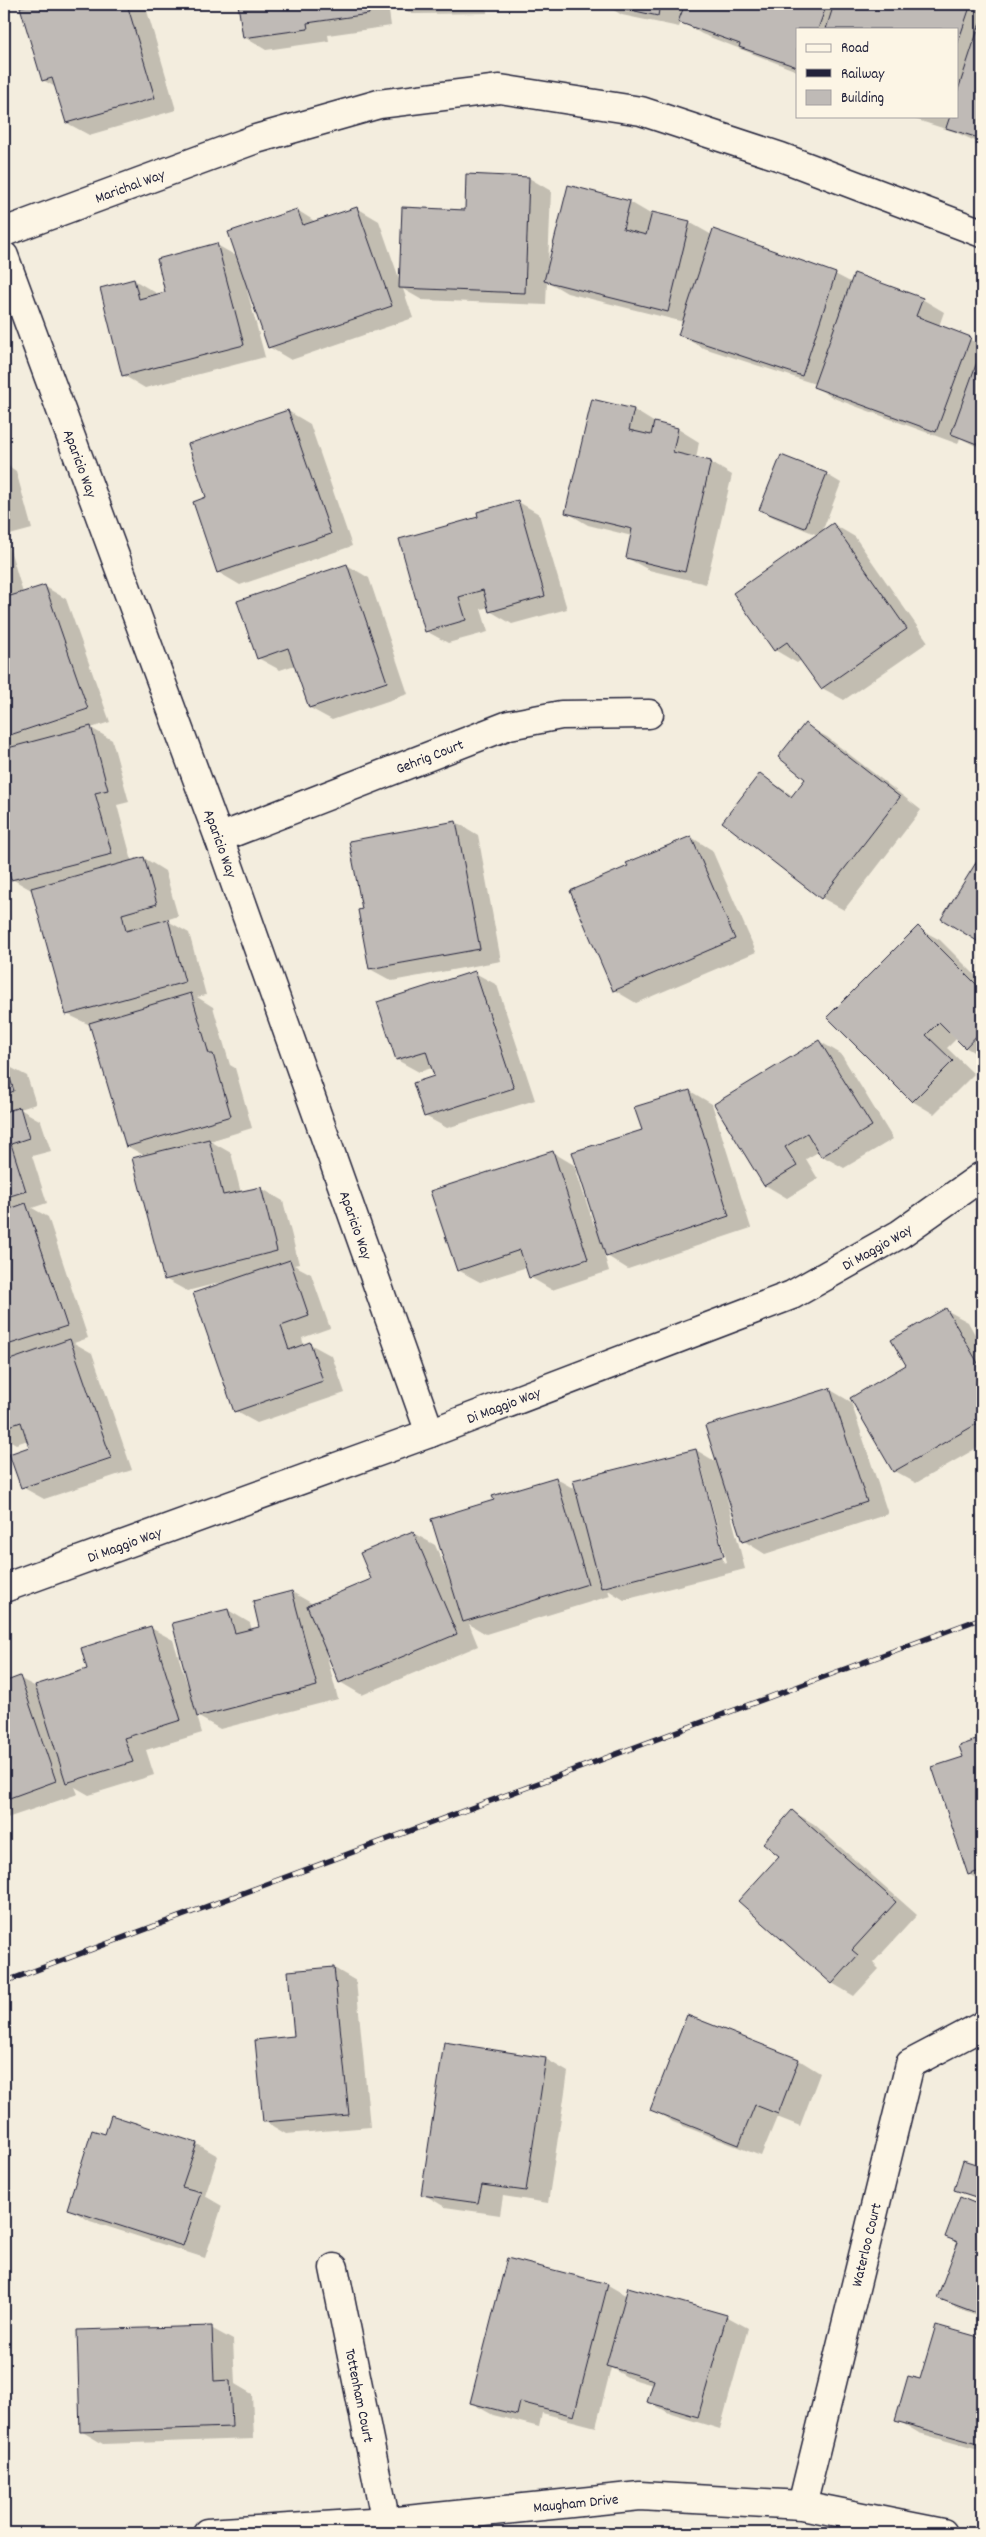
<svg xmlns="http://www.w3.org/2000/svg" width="986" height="2537" font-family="Dekko,sans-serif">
	<rect width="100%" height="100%" fill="#f3edde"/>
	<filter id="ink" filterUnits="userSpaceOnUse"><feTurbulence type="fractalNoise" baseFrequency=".02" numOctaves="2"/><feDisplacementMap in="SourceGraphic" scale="10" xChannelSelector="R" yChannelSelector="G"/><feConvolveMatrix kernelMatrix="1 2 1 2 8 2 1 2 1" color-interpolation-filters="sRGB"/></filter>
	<g filter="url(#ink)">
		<!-- shadow -->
		<g fill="#0003" fill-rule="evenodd">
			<path d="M17,4H145L176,110L89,135L67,123L57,88L43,80L24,8Z"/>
			<path d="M239,4H388L391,26L328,35L329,41L266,50L244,37Z"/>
			<path d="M395,4H487V13L412,14Z"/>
			<path d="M603,4H971L982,10V144L955,132L905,116H957V29H797V71L702,34L681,22L679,27L622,15Z"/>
			<path d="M529,178L551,191L548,267L569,187L630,202L652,215L689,222L712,235L713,231L774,251L786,258L835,274L852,283L922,299L944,312L939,326L982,345V449L960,438L958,444L836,399L814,387L815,384L701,347L679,335L684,322L567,293L547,281L546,305L422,300L403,289L413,318L291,360L269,347L249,290H247L265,357L145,388L123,375L101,289L134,280L156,293L157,295L167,293L217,245L238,257L297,210L316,222L357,208L379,221L400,281L466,211Z"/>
			<path d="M634,410L655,423L678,429L699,442L696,459L710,462L732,475L706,584L649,570L627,558L632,536L588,525L566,512Z"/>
			<path d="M288,411L310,424L352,546L240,585L218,572L208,498Z"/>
			<path d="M4,463L16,471L32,529L6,536L23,593L44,586L66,599L110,722L91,728L112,740L129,802L117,805L132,861L144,858L165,871L178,916L166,920L189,933L206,995L197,997L213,1007L230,1065L235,1068L252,1128L210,1141L231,1153L241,1193L261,1188L283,1201L299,1264L294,1265L311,1274L330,1328L302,1338L304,1346L310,1344L332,1356L345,1393L257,1423L235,1411L223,1282L187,1291L165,1279L145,1156L127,1146L92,1026L67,1014L33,891L12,879L4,848Z"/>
			<path d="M826,474L841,483L822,532L833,524L855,537L928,642L844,700L822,688L801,660L797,663L775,650L818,535L775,518L760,510Z"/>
			<path d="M517,501L539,514L567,609L512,624L490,611L489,607L481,609L488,632L448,643L426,631L480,518Z"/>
			<path d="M347,565L369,578L408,694L332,720L310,708L295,665L280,670L258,658Z"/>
			<path d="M805,725L827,737L921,810L844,910L822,898L760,774L793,796L806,779Z"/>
			<path d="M456,822L478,835L501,961L392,981L370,969L363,911Z"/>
			<path d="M691,837L712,850L756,952L636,1003L614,990Z"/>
			<path d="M982,855V943L943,918Z"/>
			<path d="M918,928L940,940L982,982V1057L965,1047L957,1038L947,1048L974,1074L934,1114L912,1101Z"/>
			<path d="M475,973L497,985L535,1100L447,1128L425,1116L435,1077L432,1068L419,1072L397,1060L379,1003Z"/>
			<path d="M819,1041L841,1054L893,1139L844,1168L822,1156L820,1151L806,1159L818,1179L787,1198L765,1185Z"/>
			<path d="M4,1064L27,1076L36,1104L20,1109L41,1121L51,1151L32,1156L47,1203L32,1208L48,1217L88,1338L74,1343L92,1353L132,1470L44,1499L22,1487L31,1448L28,1440L16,1444L4,1437Z"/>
			<path d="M690,1091L712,1104L751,1228L628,1269L604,1254L609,1271L552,1290L530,1277L527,1267L480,1282L458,1270L552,1152L574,1165L594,1225L596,1224L643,1131Z"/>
			<path d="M946,1310L968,1322L982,1347V1445L916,1483L894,1471Z"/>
			<path d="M829,1389L851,1402L888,1514L765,1554L744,1541L727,1490L725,1491L745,1569L624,1600L608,1590L610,1596L486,1634L469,1624L478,1646L362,1695L340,1682L326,1653L338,1699L220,1729L197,1716L202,1733L146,1750L154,1775L89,1795L75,1787L78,1794L4,1819V1683L19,1678L38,1688L89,1669L151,1628L173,1640L187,1683L189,1682L228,1610L250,1623L252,1630L261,1628L292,1592L313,1604L373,1580L413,1533L435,1545L447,1572H449L495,1501L555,1478L578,1491L696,1450L718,1463ZM699,1465H701L727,1562L724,1563Z"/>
			<path d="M982,1739V1882L969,1874L965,1758L961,1746Z"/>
			<path d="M792,1811L814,1824L917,1915L873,1963L879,1969L854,1996L832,1983L780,1856Z"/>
			<path d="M334,1968L356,1981L370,2127L286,2134L264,2121L296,2037Z"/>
			<path d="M688,2016L799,2060L820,2073L800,2126L777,2117L761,2156L673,2122L651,2109Z"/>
			<path d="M546,2059L568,2072L548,2203L503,2196L500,2215L445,2207L423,2194Z"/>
			<path d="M106,2135L197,2144L218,2156L205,2196L222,2206L205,2258L90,2221L68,2208Z"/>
			<path d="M964,2162L982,2167V2200L956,2190Z"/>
			<path d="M960,2199L982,2207V2318L961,2310L939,2298L959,2244L946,2236Z"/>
			<path d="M608,2285L627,2296L726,2316L748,2328L720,2429L671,2414L649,2402L653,2385L629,2378L611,2368L596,2427L542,2413L539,2427L493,2415L471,2403Z"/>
			<path d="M937,2326L982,2339V2451L919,2433L897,2420L921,2381Z"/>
			<path d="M211,2328L233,2340L235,2384L252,2394L254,2439L103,2444L81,2431Z"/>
		</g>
		<!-- building -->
		<g fill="#bfbab6" stroke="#22223b">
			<path d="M33,4H127L155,98L66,123L52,78L42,81L20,7Z"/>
			<path d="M238,4H368L369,14L307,23L308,29L243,38Z"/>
			<path d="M603,4H660L658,16Z"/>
			<path d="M685,4H827L818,29H797V67L739,47L740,44L678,22Z"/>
			<path d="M834,4H971L957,45V29H826Z"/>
			<path d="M981,20H982V139L946,128L950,116H957V93Z"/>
			<path d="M466,174L529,177L525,293L399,288L402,207L465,210Z"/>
			<path d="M568,185L630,201L623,229L646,235L652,212L690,221L668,312L544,281Z"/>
			<path d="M357,207L392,306L268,348L228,232L297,209L303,225Z"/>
			<path d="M713,229L836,273L802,376L678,335Z"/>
			<path d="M217,243L244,345L122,376L100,288L134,279L139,299L165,292L157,259Z"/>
			<path d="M854,273L923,298L916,316L971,337L936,432L813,387Z"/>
			<path d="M982,348V446L951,434Z"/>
			<path d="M592,399L634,409L629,430L651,435L654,422L678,428L673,452L711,461L685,572L626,558L632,529L565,513Z"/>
			<path d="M288,410L331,534L217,573L193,502L206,497L188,444Z"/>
			<path d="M781,455L827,473L805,528L759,510Z"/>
			<path d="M4,491L11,517L4,519Z"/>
			<path d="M518,500L545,596L489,612L483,590L459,597L466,620L425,632L399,539L478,517L477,512Z"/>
			<path d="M833,523L907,629L821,689L787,642L774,651L733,593Z"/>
			<path d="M347,564L387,682L309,708L288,648L257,659L237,601Z"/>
			<path d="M45,585L88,709L4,737V598Z"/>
			<path d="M805,723L900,797L821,899L722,822L760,773L791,797L805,779L778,757Z"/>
			<path d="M91,726L108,790L95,793L112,854L11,880L4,853V749Z"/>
			<path d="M456,821L480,949L369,969L358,910L362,909L349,841Z"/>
			<path d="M691,836L735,939L613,991L570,891L628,866L626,863Z"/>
			<path d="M982,853V944L941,919Z"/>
			<path d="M144,857L157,904L122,914L126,931L168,919L185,982L66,1015L31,888Z"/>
			<path d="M918,926L982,990V1030L965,1048L939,1022L926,1035L953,1061L912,1102L827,1017Z"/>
			<path d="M475,971L514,1088L424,1117L413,1083L434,1076L426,1051L396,1060L377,1002Z"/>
			<path d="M191,993L209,1054H213L231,1116L126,1147L89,1023Z"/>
			<path d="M819,1040L872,1126L821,1157L807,1133L785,1147L797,1166L764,1186L714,1104Z"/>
			<path d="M5,1062L14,1091L4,1095V1063Z"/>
			<path d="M690,1090L729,1216L606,1257L572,1152L642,1130L634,1107Z"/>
			<path d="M20,1107L29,1138L11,1144L26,1191L4,1198V1112Z"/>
			<path d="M209,1139L223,1195L261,1187L277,1251L164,1280L132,1158Z"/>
			<path d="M553,1151L588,1259L529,1278L520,1250L457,1271L430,1191Z"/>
			<path d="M26,1203L67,1326L4,1346V1211Z"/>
			<path d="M290,1260L309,1316L281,1326L289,1350L310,1342L323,1381L234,1412L193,1293Z"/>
			<path d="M946,1308L982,1370V1421L893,1472L850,1398L906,1365L891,1340Z"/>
			<path d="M70,1339L111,1458L21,1488L9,1454L29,1447L21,1422L4,1428V1362Z"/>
			<path d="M830,1388L867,1502L742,1542L705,1426Z"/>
			<path d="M696,1449L724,1556L601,1588L573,1480Z"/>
			<path d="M556,1477L588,1584L463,1622L431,1519L494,1500L492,1496Z"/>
			<path d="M413,1531L457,1634L339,1683L307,1606L371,1579L360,1553Z"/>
			<path d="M292,1591L317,1686L197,1717L172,1623L228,1609L235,1633L259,1627L253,1601Z"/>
			<path d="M151,1626L181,1720L124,1738L133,1762L66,1783L35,1685L87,1669L81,1648Z"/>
			<path d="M20,1676L56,1781L4,1800V1682Z"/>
			<path d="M982,1738V1870L968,1875L932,1767L963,1757L959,1746Z"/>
			<path d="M792,1810L896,1902L852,1950L858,1955L832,1984L738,1901L779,1856L763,1843Z"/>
			<path d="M334,1967L349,2115L263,2122L255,2040L294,2036L288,1971Z"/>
			<path d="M687,2015L799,2059L778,2114L755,2105L739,2145L650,2110Z"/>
			<path d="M444,2042L546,2058L526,2191L482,2185L478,2203L421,2195Z"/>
			<path d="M111,2115L197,2143L182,2187L201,2192L183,2246L67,2209L92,2130L105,2134Z"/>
			<path d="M963,2160L982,2166V2199L954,2190Z"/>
			<path d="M960,2197L982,2206V2315L937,2298L958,2242L945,2237Z"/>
			<path d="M507,2258L608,2284L574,2416L520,2402L517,2415L470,2403Z"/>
			<path d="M628,2287L727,2315L698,2417L647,2402L654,2380L606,2366Z"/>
			<path d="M936,2325L982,2338V2445L895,2421L908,2376L920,2379Z"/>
			<path d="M212,2326L214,2381L230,2380L232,2427L80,2432L77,2330Z"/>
		</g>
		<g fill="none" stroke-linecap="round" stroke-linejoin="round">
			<!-- street casing -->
			<g stroke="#22223b" stroke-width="31">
				<g id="street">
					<path id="s1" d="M4,232L256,139L379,104L500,89L641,111L781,157L982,233"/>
					<path id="s2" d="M4,256L219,838L430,1433"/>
					<path id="s3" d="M219,838L509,725L561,715L649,714"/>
					<path id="s4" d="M4,1588L430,1433L792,1295L900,1234L982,1176"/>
					<path id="s5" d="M334,2268L388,2533"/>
					<path id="s6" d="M802,2505L910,2064L982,2026"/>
					<path id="s7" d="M207,2533L387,2522L640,2496L802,2505L943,2533"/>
				</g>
			</g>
			<!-- street -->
			<use href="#street" stroke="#fcf5e5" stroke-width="28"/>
			<!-- rail casing -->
			<g stroke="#22223b" stroke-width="5.5">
				<path id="rail" d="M4,1982L982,1618"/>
			</g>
			<!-- rail -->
			<use href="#rail" stroke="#fcf5e5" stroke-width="4" stroke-dasharray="11" stroke-linecap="butt"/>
		</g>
	</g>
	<g text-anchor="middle" stroke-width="5" stroke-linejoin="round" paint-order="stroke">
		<!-- street labels -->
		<g font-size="15" fill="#22223b" stroke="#fcf5e5">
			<text dy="5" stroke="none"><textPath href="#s1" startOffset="134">Marichal Way</textPath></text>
			<text dy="5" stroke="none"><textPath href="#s2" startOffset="221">Aparicio Way</textPath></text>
			<text dy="5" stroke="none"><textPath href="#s3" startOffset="226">Gehrig Court</textPath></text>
			<text dy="5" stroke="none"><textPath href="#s2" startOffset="626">Aparicio Way</textPath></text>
			<text dy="5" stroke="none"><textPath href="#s2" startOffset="1031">Aparicio Way</textPath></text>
			<text dy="5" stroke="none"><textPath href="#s4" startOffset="938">Di Maggio Way</textPath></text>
			<text dy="5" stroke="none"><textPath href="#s4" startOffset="532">Di Maggio Way</textPath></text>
			<text dy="5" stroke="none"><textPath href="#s4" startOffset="128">Di Maggio Way</textPath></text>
			<text dy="5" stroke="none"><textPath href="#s6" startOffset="268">Waterloo Court</textPath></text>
			<text dy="5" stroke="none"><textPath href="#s5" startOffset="130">Tottenham Court</textPath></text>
			<text dy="5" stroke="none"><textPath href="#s7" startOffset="370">Maugham Drive</textPath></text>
		</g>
	</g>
	<!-- margin -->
	<rect width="986" height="2537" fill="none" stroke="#fcf5e5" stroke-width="20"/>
	<rect x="10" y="10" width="966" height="2517" fill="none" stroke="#22223b" stroke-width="2" filter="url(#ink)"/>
	<!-- legend -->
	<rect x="796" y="28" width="162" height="90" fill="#fcf5e5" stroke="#a5a1a1"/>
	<rect x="806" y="44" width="25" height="8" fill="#fcf5e5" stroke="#a5a1a1"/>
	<text x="841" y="52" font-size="15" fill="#22223b">Road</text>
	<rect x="806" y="69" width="25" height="8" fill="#22223b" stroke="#a5a1a1"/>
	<text x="841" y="78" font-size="15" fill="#22223b">Railway</text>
	<rect x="806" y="90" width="25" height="15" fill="#bfbab6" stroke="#a5a1a1"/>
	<text x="841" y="102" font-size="15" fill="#22223b">Building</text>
</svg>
